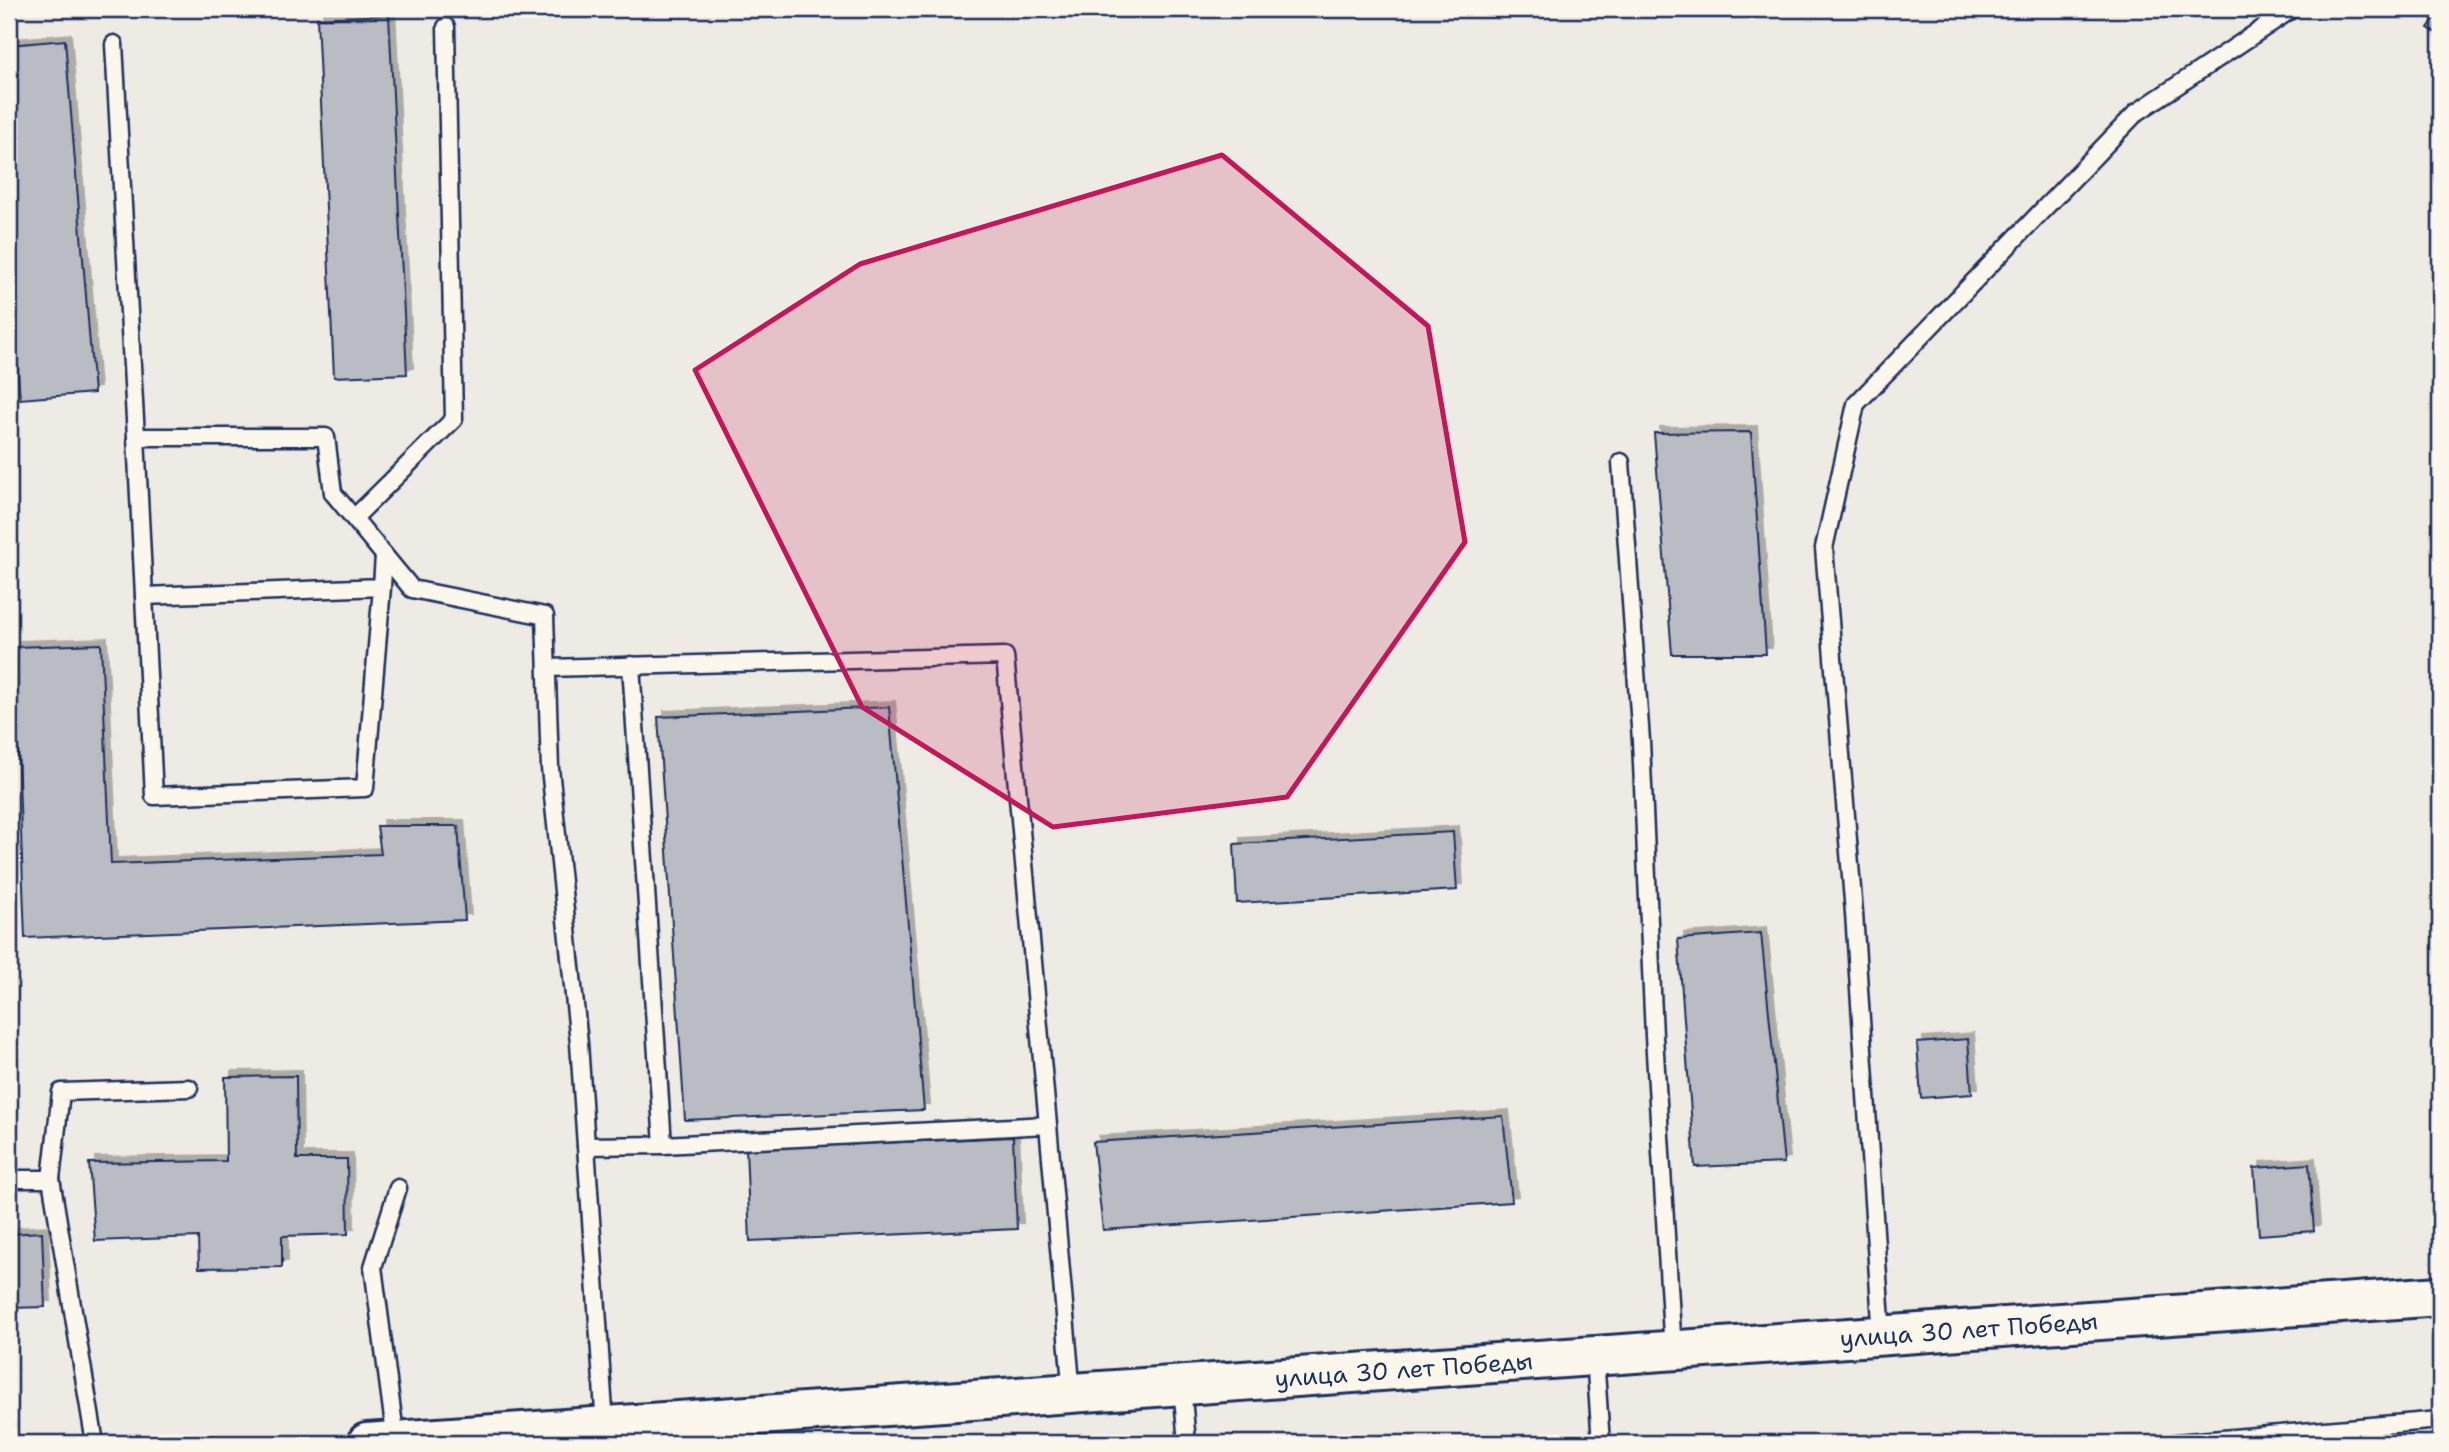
<svg xmlns="http://www.w3.org/2000/svg" width="2449" height="1452" font-family="'Shantell Sans',sans-serif">
	<defs>
		<filter id="shadow"><feDropShadow dx="6" dy="-6" stdDeviation="0" flood-color="#0004"/></filter>
	</defs>
	<rect width="100%" height="100%" fill="#eeebe4"/>
	<filter id="ink" filterUnits="userSpaceOnUse"><feTurbulence type="fractalNoise" baseFrequency=".0143" numOctaves="2"/><feDisplacementMap in="SourceGraphic" scale="14" xChannelSelector="R" yChannelSelector="G"/><feConvolveMatrix kernelMatrix="1 2 1 2 8 2 1 2 1" color-interpolation-filters="sRGB"/></filter>
	<g filter="url(#ink)">
		<!-- building -->
		<g fill="#b9bcc3" stroke="#1b2f5e" stroke-width="2" filter="url(#shadow)">
			<path d="M2440,11V35L2428,28Z"/>
			<path d="M389,15L407,374L334,377L317,18Z"/>
			<path d="M65,40L94,393L20,399L9,261V45Z"/>
			<path d="M1751,432L1766,654H1672L1654,433Z"/>
			<path d="M101,644L111,864L381,854L377,826H458L465,920L25,938L14,647Z"/>
			<path d="M889,707L924,1110L685,1120L658,717Z"/>
			<path d="M1453,832L1457,890L1237,903L1234,844Z"/>
			<path d="M1761,933L1784,1163L1695,1167L1678,939Z"/>
			<path d="M1968,1039L1972,1094L1921,1098L1917,1043Z"/>
			<path d="M296,1076L297,1159H347L348,1234L282,1236V1267L199,1268L198,1237L95,1241L89,1163L226,1161L225,1077Z"/>
			<path d="M1503,1116L1512,1202L1103,1230L1093,1142Z"/>
			<path d="M1013,1137L1017,1229L750,1241L746,1149Z"/>
			<path d="M2309,1164L2314,1231L2259,1235L2254,1168Z"/>
			<path d="M42,1232L45,1307L9,1308V1234Z"/>
		</g>
		<g fill="none" stroke-linecap="round" stroke-linejoin="round">
			<!-- service casing -->
			<g stroke="#1b2f5e" stroke-width="21">
				<g id="service">
					<path d="M114,44L136,437H326L333,493L412,589L545,616L550,768L579,1043L605,1426"/>
					<path d="M136,437L144,596"/>
					<path d="M1621,462L1641,741L1654,1036L1673,1352"/>
					<path d="M354,518L454,419L446,27"/>
					<path d="M382,587L144,596L154,796L365,788L382,587L384,555"/>
					<path d="M631,665L663,1145"/>
					<path d="M547,668L1005,656L1048,1125"/>
					<path d="M586,1146L663,1145L1048,1125L1072,1394"/>
					<path d="M9,1179H51L95,1443"/>
					<path d="M51,1179L61,1092L189,1088"/>
					<path d="M1882,1337L1854,913L1824,548L1856,404L2136,113L2292,9"/>
					<path d="M1595,1357L1601,1443"/>
					<path d="M1182,1386L1187,1443"/>
					<path d="M396,1441L373,1267L398,1188"/>
					<path d="M2176,1443L2440,1420"/>
				</g>
			</g>
			<!-- tertiary casing -->
			<g stroke="#1b2f5e" stroke-width="44">
				<path id="tertiary" d="M367,1443L2440,1296"/>
			</g>
			<!-- service -->
			<use href="#service" stroke="#fbf7ec" stroke-width="16"/>
			<!-- tertiary -->
			<use href="#tertiary" stroke="#fbf7ec" stroke-width="38"/>
		</g>
	</g>
	<!-- marked area -->
	<path fill="#c2185b" fill-opacity="0.2" stroke="#c2185b" stroke-width="5" stroke-linejoin="round" d="M1222,155L1428,326L1465,542L1287,797L1053,827L862,707L695,370L860,264Z"/>
	<g text-anchor="middle" stroke-width="5" stroke-linejoin="round" paint-order="stroke">
		<!-- street labels -->
		<g font-size="24" fill="#1b2f5e" stroke="#fbf7ec">
			<text transform="translate(1969 1330) rotate(-4)" y="8">улица 30 лет Победы</text>
			<text transform="translate(1404 1370) rotate(-4)" y="8">улица 30 лет Победы</text>
		</g>
	</g>
	<!-- margin -->
	<rect width="2449" height="1452" fill="none" stroke="#fbf7ec" stroke-width="35"/>
	<rect x="18" y="18" width="2414" height="1417" fill="none" stroke="#1b2f5e" stroke-width="2.5" filter="url(#ink)"/>
</svg>
